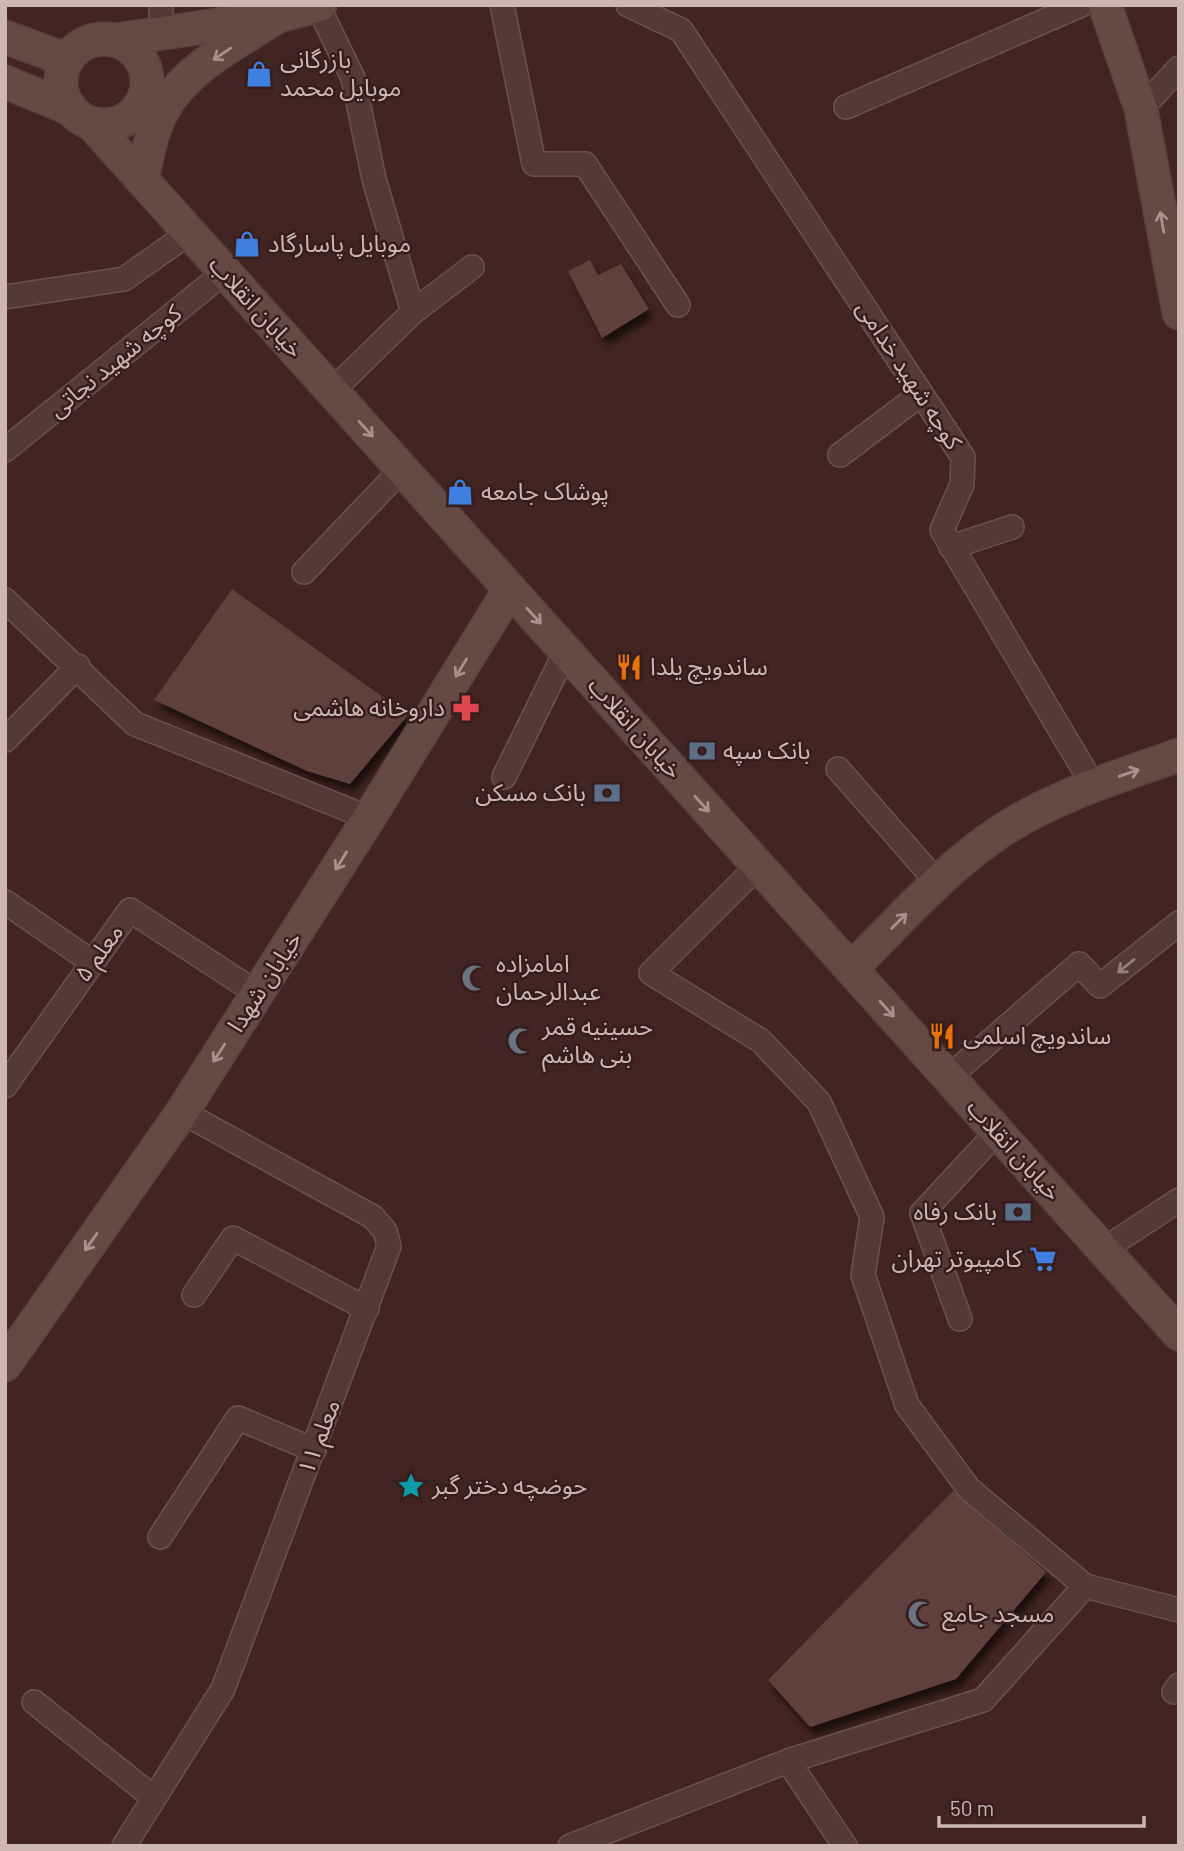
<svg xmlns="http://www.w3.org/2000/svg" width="1184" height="1851" font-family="Barlow,'Noto Sans Arabic',sans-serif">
	<defs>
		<filter id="shadow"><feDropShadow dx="4.5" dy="8" stdDeviation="3.5" flood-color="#0009"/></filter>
	</defs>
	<rect width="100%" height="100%" fill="#422523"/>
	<!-- building -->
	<g fill="#603f3c" filter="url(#shadow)">
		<path d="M590,260L598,275L621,264L649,309L602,338L568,271Z"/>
		<path d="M232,589L408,715L350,784L307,771L154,700Z"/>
		<path d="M953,1491L1046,1572L956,1679L810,1727L768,1680Z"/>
	</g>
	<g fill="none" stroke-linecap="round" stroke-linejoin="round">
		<!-- street casing -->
		<g stroke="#69524f" stroke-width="26">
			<g id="street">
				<path d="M161,5V32"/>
				<path d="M502,5L534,164H585L678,305"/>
				<path d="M628,5L681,30L963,457L962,484L942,530L1093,785"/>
				<path d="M318,6L353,78L374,179L413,312"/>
				<path d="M846,107L1081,5"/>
				<path d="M1141,109L1179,68"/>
				<path d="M5,297L124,279L189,233"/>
				<path d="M332,391L413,312L472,267"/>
				<path d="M5,450L225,272"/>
				<path d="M840,455L921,394"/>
				<path d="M951,547L1012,527"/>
				<path d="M304,572L402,469"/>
				<path d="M5,600L135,724L369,818"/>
				<path d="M5,740L78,666"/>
				<path d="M838,769L938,883"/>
				<path d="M504,777L566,651"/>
				<path d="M758,866L651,973L761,1041L819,1102L872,1217L863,1275L907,1405L969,1489L1085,1586"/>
				<path d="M5,902L92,962"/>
				<path d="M949,1077L1079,964L1100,986L1179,923"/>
				<path d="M5,1086L130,910L257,993"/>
				<path d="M1103,1250L1179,1200"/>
				<path d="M194,1295L233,1238L367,1309"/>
				<path d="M960,1319L922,1213L997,1132"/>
				<path d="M160,1537L238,1418L314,1450"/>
				<path d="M1174,1692L1179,1685"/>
				<path d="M34,1702L154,1798"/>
				<path d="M788,1761L845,1846"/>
				<path d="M124,1846L223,1689L389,1246L385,1231L373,1217L182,1112"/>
				<path d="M570,1846L788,1761L983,1700L1085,1586L1179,1610"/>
			</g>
		</g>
		<!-- secondary casing -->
		<g stroke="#5a4340" stroke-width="35">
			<g id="secondary">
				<path d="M1105,5L1141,109L1179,313"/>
				<path d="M5,37L67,60"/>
				<circle cx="104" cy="82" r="43"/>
				<path d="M116,40L278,16L320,5"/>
				<path d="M5,82L71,109"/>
				<path d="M91,123L1179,1334"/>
				<path d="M142,180C147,157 151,133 162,112C184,68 239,42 278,16"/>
				<path d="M851,969C898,922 945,868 1001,831C1055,796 1119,776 1179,755"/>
				<path d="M5,1365L182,1112L369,818L510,589"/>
			</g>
		</g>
		<!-- street -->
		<use href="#street" stroke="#513a37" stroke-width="23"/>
		<!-- secondary -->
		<use href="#secondary" stroke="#644945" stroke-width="32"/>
	</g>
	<!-- one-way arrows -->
	<defs><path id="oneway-shaft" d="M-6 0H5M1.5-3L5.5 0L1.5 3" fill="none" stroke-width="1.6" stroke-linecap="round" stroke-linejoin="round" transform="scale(1.75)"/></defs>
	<g stroke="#a8908c">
		<use href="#oneway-shaft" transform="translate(222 54) rotate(146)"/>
		<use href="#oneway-shaft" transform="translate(1162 222) rotate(-100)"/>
		<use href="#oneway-shaft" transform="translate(366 429) rotate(48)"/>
		<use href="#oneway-shaft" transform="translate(534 616) rotate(48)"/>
		<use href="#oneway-shaft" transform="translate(461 668) rotate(122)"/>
		<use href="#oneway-shaft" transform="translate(1129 773) rotate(-19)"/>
		<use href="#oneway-shaft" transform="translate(702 804) rotate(48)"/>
		<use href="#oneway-shaft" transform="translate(341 861) rotate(122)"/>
		<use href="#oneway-shaft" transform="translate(899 921) rotate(-45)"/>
		<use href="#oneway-shaft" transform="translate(887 1009) rotate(48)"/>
		<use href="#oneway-shaft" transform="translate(219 1053) rotate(123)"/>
		<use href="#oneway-shaft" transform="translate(91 1242) rotate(125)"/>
	</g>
	<use stroke="#957f7b" href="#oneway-shaft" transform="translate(1126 966) rotate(141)"/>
	<!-- icons -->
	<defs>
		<g id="shop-bare" transform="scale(2.1)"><path d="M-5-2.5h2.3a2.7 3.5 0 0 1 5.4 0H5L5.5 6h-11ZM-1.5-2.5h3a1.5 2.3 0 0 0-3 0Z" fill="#3f7fe0" stroke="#361e1c" stroke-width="2.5" paint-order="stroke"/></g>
		<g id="restaurant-bare" transform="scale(2.1)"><path d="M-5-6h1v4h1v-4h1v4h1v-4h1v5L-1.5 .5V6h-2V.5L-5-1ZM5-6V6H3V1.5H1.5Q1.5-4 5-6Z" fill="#e8710a" stroke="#361e1c" stroke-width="2.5" paint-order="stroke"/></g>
		<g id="pharmacy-bare" transform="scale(2.1)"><path d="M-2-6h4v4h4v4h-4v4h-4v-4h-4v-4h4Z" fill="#e0444e" stroke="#361e1c" stroke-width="2.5" paint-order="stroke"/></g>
		<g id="bank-bare" transform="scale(2.1)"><path d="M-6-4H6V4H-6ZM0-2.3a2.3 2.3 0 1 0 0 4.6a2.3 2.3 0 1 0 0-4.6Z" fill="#5c6f8a" stroke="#361e1c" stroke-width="2.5" paint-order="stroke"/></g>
		<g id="mosque-bare" transform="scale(2.1)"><path d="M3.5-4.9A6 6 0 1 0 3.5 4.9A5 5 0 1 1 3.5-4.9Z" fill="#6b7280" stroke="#361e1c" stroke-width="2.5" paint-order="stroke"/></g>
		<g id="supermarket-bare" transform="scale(2.1)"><path d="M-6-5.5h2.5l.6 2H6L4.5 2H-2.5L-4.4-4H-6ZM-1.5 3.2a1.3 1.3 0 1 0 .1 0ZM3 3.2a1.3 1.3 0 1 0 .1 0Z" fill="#3f7fe0" stroke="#361e1c" stroke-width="2.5" paint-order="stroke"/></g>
		<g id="sight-bare" transform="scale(2.1)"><path d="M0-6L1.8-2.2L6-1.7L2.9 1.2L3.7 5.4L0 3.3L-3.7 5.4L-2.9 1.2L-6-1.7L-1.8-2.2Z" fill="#0f9aa8" stroke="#361e1c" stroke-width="2.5" paint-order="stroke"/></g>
	</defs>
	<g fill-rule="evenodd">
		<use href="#shop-bare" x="259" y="74"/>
		<use href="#shop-bare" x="247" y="244"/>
		<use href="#shop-bare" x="460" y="492"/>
		<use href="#restaurant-bare" x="629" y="667"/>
		<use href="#pharmacy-bare" x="466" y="708"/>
		<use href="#bank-bare" x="702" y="751"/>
		<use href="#bank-bare" x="607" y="793"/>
		<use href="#mosque-bare" x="475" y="978"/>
		<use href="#restaurant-bare" x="942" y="1036"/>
		<use href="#mosque-bare" x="521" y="1041"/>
		<use href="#bank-bare" x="1018" y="1212"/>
		<use href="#supermarket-bare" x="1043" y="1259"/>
		<use href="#sight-bare" x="411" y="1486"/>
		<use href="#mosque-bare" x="921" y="1614"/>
	</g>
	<g text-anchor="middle" stroke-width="5" stroke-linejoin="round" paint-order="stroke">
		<!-- poi labels -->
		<g font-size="24" fill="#ccb7b3" stroke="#361e1c" text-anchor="start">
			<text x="280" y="68">بازرگانی<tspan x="280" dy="28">موبایل محمد</tspan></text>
			<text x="268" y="252">موبایل پاسارگاد</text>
			<text x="481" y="500">پوشاک جامعه</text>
			<text x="650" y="675">ساندویچ یلدا</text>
			<text x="445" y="716" text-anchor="end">داروخانه هاشمی</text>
			<text x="723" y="759">بانک سپه</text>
			<text x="586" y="801" text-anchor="end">بانک مسکن</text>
			<text x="496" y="972">امامزاده<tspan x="496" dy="28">عبدالرحمان</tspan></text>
			<text x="542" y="1035">حسینیه قمر<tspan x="542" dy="28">بنی هاشم</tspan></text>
			<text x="963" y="1044">ساندویچ اسلمی</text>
			<text x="997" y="1220" text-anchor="end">بانک رفاه</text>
			<text x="1022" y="1267" text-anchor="end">کامپیوتر تهران</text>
			<text x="432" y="1494">حوضچه دختر گبر</text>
			<text x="942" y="1622">مسجد جامع</text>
		</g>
		<!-- street labels -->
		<g font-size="24" fill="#ccb7b3" stroke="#361e1c">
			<text transform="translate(256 307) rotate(48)" y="8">خیابان انقلاب</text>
			<text transform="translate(115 361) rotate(-39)" y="8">کوچه شهید نجاتی</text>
			<text transform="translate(909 375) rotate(57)" y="8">کوچه شهید خدامی</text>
			<text transform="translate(635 728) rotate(48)" y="8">خیابان انقلاب</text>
			<text transform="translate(99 953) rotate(-54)" y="8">معلم ۵</text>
			<text transform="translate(265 982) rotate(-57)" y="8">خیابان شهدا</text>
			<text transform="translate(1014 1150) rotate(48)" y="8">خیابان انقلاب</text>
			<text transform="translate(319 1437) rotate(-69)" y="8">معلم ۱۱</text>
		</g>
	</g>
	<!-- border -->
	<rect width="1184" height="1851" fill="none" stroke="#ccb7b3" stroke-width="14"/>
	<!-- scale -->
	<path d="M939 1816v10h205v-10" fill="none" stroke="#ccb7b3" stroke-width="3.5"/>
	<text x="950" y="1816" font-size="21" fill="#ccb7b3" stroke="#361e1c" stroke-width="5" paint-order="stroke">50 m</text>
</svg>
